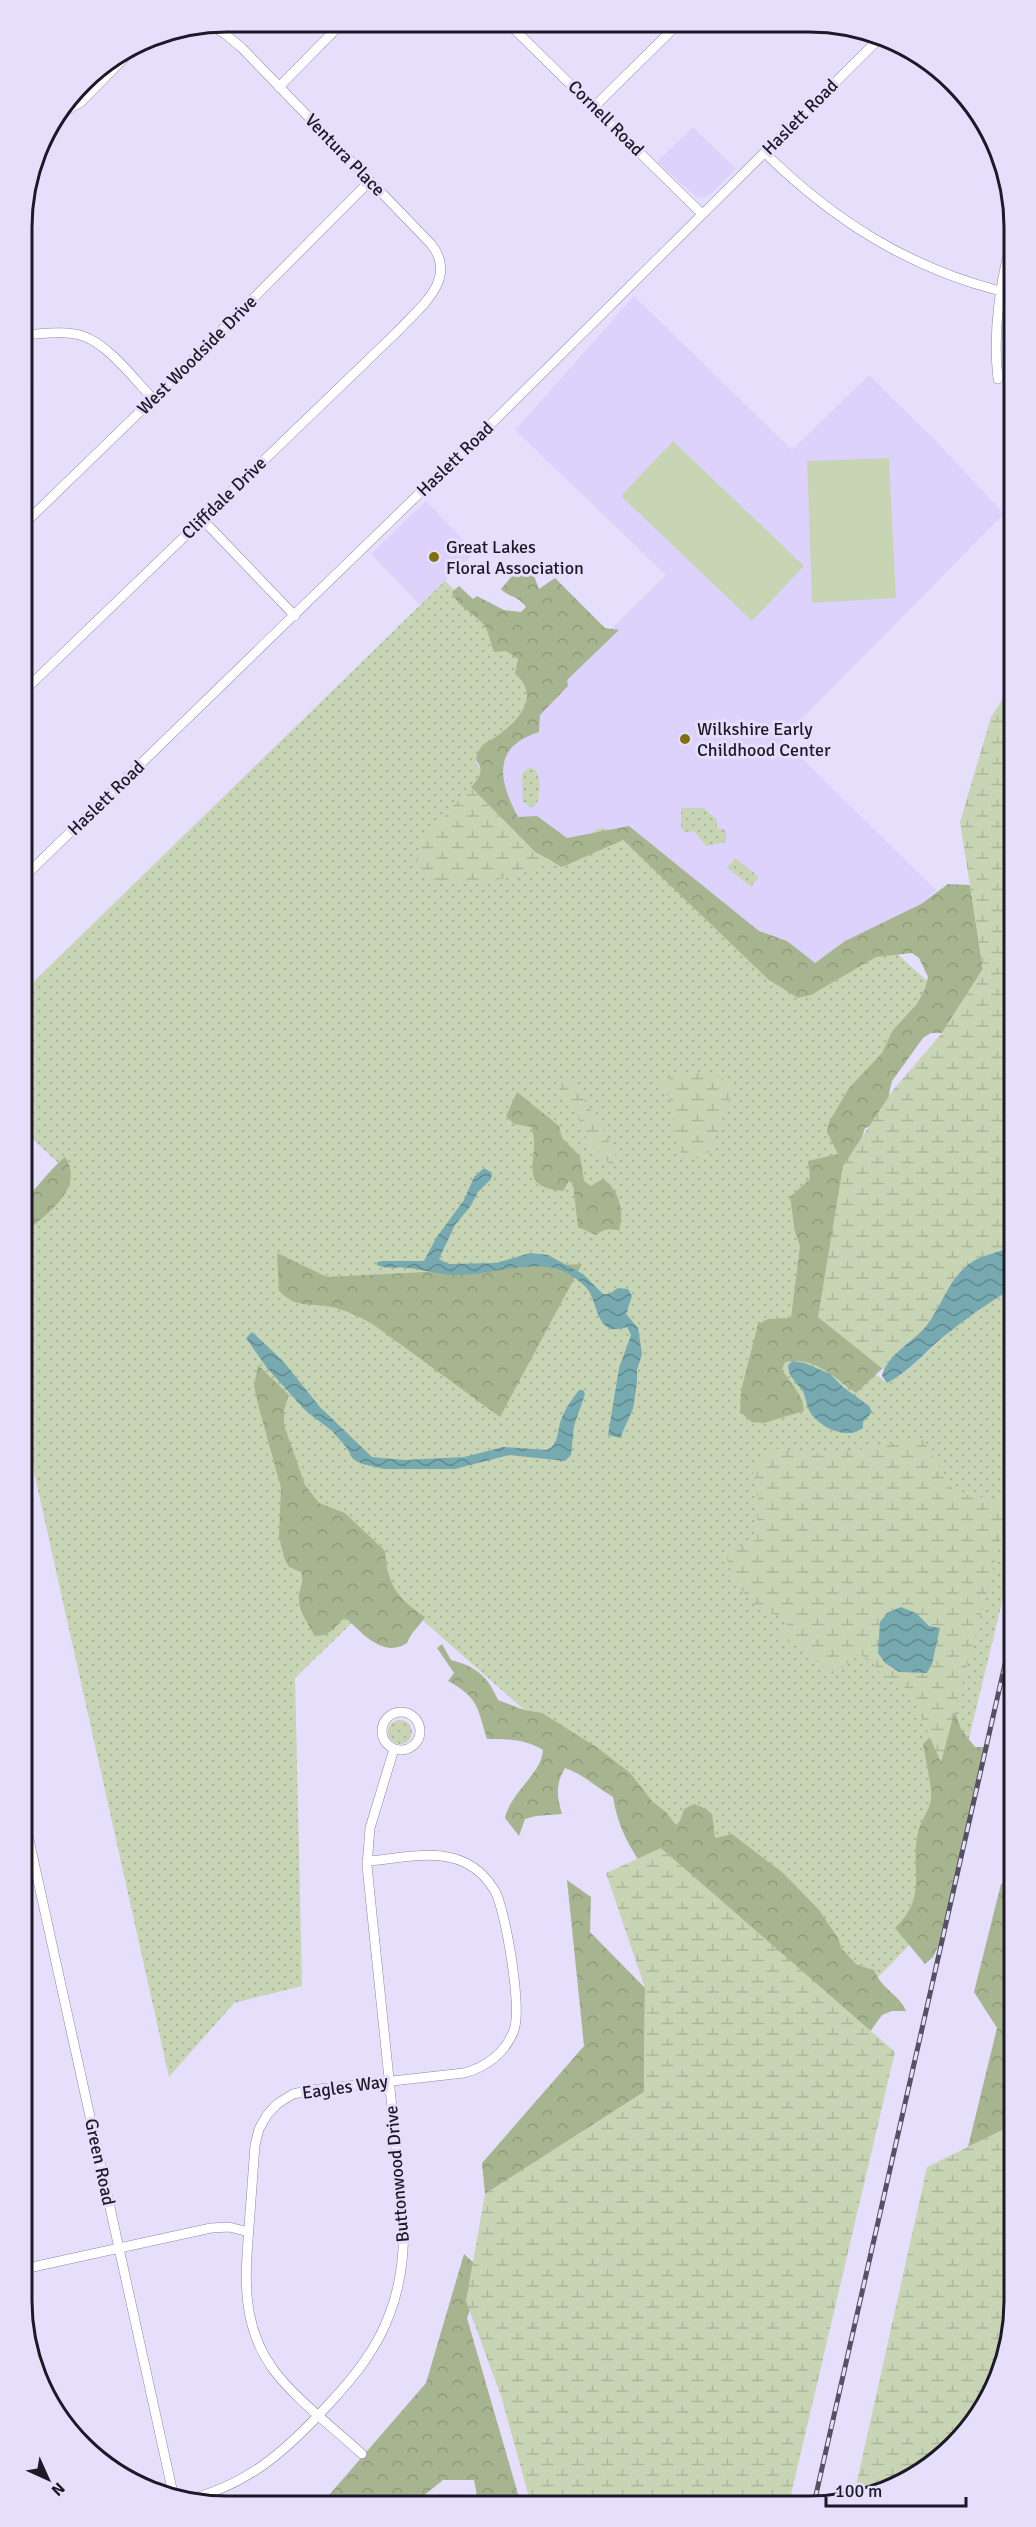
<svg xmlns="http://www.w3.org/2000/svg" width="1036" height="2527" font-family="Signika,sans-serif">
	<defs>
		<pattern id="grass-dots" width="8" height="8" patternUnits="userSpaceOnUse" patternTransform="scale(1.5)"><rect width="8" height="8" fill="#c8d5b5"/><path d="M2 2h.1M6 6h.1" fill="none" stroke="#abb69c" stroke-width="1.8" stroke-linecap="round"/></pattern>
		<pattern id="forest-crowns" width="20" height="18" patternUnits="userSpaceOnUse" patternTransform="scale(1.5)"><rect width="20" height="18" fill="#a6b58f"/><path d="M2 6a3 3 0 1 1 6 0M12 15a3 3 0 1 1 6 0" fill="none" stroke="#8e9b7b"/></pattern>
		<pattern id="wetland-marsh" width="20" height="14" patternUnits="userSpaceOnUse" patternTransform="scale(1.5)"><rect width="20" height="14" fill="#c8d5b5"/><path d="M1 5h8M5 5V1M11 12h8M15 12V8" fill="none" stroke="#abb69c"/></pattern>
		<pattern id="water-waves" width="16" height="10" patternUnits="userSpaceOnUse" patternTransform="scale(1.5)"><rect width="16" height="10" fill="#76aab0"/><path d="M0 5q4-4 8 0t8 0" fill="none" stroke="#608a8f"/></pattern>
	</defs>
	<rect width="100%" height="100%" fill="#e6dffc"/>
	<!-- built -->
	<g fill="#dcd2fc">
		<path d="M693,127L736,169L710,195L703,198L695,196L657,162Z"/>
		<path d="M634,296L792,450L869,375L937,442L1004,514L782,739L936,890L884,942L782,990L612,830L559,865L478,788L475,763L666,575L515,430Z"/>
		<path d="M426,501L475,552L420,605L371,554Z"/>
	</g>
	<!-- grass -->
	<g fill="url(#grass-dots)">
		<path d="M445,581L552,687L475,763L489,778L479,788L559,864L598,828L612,830L782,989L884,942L942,994L841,1148L809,1322L887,1383C909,1372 923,1355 942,1338C962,1319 987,1303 1011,1289L1012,1561L922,1932L855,2001L387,1589L295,1678L302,1986L234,2003L169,2077L25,1432L24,1220L68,1172L24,1131V991Z"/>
		<path d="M528,768L535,769C541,778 541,798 535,806L531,807L523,802L522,774Z"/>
		<path d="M681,808H704L717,820V828L726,830V842L706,846L694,831L685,832L681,829Z"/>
		<path d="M735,858L759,877L751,887L727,868Z"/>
		<circle cx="400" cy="1732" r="12"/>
	</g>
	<!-- forest -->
	<g fill="url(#forest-crowns)">
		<path d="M526,567L534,576L539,589L555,578L605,628L619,630L567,680L568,686L540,715L539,732C491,747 499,781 518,817L537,816L567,838L629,826L759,931L787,941L815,963L845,941L921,904L948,884L970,885L983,969L942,1033H931L923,1038L892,1081L889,1093L890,1104L876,1124L865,1128L857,1152L885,1366L856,1393C833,1377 815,1356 785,1362L782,1370C791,1384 803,1394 804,1411L764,1423L752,1422L740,1412L741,1391L758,1324L768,1319L791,1318L800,1246L795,1232L790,1197L810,1179L808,1161L838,1154L827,1132L829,1122L849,1088L882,1053L893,1030L917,1004L925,989L928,977L919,958L912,953L876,957L811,995L798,998L769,980L623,840L562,867L535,852L471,787C479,779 485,770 476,760C477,755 478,751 481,747C486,741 494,739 500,734C521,718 540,695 515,674L518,659L506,651L494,652C490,643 489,630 483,624C474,613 457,607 452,592L459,586L473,599L477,596L504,610L521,612L526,607C518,595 509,598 501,589L517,570Z"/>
		<path d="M517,1092L559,1126L562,1138L580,1156L584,1181L591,1186L603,1179C620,1190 624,1212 619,1231C610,1228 603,1229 596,1235L578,1227L573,1184L569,1181L563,1191C512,1187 543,1155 531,1127L514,1124L506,1116Z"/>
		<path d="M65,1157C86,1189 46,1214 25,1233L24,1200C39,1186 49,1170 65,1157Z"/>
		<path d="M277,1253L327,1277L582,1264L500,1417L374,1325C360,1317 347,1310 331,1307C307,1302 297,1309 279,1291Z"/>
		<path d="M258,1365L289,1395L284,1410V1425L305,1485L319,1503L345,1513L385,1551C387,1584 397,1598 425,1617C419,1627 411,1632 407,1643C384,1658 364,1635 348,1620L343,1619C335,1627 327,1639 314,1635C309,1624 299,1613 299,1600C298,1590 305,1583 301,1572L289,1567L285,1560L279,1537L281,1488L258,1404L254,1386Z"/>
		<path d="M442,1644L451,1660C475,1666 488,1676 498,1700L524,1710L542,1713L598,1748L630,1773L653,1802L666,1812L676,1825L680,1821L684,1809L694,1804L706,1809L712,1814L715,1838L732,1834L783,1873L819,1910L838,1938L842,1949L857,1965L874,1970C882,1990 899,1994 906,2011H892L882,2015L867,2036L646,1871C630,1849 617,1825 613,1797C596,1787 583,1774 565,1768C555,1785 557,1797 562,1814L536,1816L525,1819L519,1836L505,1818C510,1793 542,1773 543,1750C525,1739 507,1739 487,1739C477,1707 479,1698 448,1681L454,1673L437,1648Z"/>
		<path d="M955,1712L961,1729L975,1747H985L942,1939L933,1957L925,1964L895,1928C930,1895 908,1868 919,1829C922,1819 930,1809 931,1799C932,1785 925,1758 923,1744Z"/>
		<path d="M1013,1879L1014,2121L1013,2125L968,2147L997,2028L974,1992L1001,1884Z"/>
		<path d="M567,1880L591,1897L590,1932L645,1988L644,2092L485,2194L482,2163L584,2046Z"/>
		<path d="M464,2254L484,2272L467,2318L520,2501H478L474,2480H443L417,2501L323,2502L426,2383Z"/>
	</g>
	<!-- wetland -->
	<g fill="url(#wetland-marsh)">
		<path d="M1010,688L1011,1289L884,1370L818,1317L843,1166L893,1090L942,1033L983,969L960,822L991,717Z"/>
		<path d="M472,789L535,852L552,861C522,877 436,902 417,863C418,835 430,835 445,816C454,805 460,796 472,789Z"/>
		<path d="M699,1073L723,1078L734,1090L709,1152C704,1157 699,1160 691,1158C667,1152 679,1120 672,1103C669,1095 662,1090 657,1084L681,1074Z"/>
		<path d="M565,1077L571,1081C581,1095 622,1154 617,1167L610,1164L587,1141L573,1103L556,1084L557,1080Z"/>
		<path d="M922,1438L955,1493L1011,1502L941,1762C933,1746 914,1694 903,1686C894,1678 878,1677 874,1663L860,1654L833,1674L793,1643L783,1638L779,1633L780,1628L787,1625L790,1619C782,1615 770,1615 763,1610C745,1598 730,1578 727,1557L732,1552L757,1539L758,1498L753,1472L773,1448C823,1461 871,1447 922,1438Z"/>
		<path d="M661,1848L895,2052L790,2499L530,2501L501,2396L466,2301L485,2194L644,2092L645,1988L606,1873Z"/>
		<path d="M1014,2121L1015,2314L1000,2379L964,2436L924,2472L863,2499H853L927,2167L1013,2125Z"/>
	</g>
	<!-- garden -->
	<g fill="#c8d5b5">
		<path d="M673,441L804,566L752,621L621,496Z"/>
		<path d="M889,458L896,598L812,603L807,461Z"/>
	</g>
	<!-- water -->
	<g fill="url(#water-waves)">
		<path d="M484,1168L492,1173L491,1179L478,1192L470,1207L455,1225L439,1259L449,1264L496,1263L530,1253L548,1255L583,1274L603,1294H609L618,1288L628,1289L632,1296L626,1314L638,1328L642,1354L637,1370V1383L633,1409L620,1438L608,1435L619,1368L631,1335L627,1327C622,1328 614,1331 609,1328C597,1322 596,1304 590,1293C584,1282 565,1270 553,1268C525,1262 486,1275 457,1275C439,1275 425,1270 408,1268C396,1266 388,1270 377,1265V1262L383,1261H424L436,1238L464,1200L474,1177Z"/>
		<path d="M1011,1246V1289C988,1303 965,1319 943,1337C924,1353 910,1371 887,1383L882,1376C888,1353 914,1342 927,1325C942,1305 949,1279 969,1264C982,1254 998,1254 1011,1246Z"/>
		<path d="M252,1332L283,1361L320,1407L372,1457L404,1460L464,1457L503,1447L547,1450C559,1445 557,1431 561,1420C565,1409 572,1399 579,1390H583L585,1394L574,1426L571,1455L565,1461L509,1455L455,1469H384L362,1464L353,1459L347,1448L332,1431L306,1411L267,1368L246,1338Z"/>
		<path d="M792,1361L805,1363L830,1374L843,1387L869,1406L872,1412L863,1422V1428C847,1441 819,1427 810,1412C806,1405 806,1396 802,1390C796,1382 788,1376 788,1366Z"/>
		<path d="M901,1607L916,1613L929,1626L940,1628L932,1664L927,1673L899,1672L885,1663L878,1653L880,1622L887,1613Z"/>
	</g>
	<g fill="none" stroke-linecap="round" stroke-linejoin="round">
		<!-- minor casing -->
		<g stroke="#8e86a6" stroke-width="10">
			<g id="minor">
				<path d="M508,23L702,214"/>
				<path d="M279,87L343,22"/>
				<path d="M594,107L678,24"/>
				<path d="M58,115L81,102L142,40"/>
				<path d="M765,153C832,219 907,267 1000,291"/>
				<path d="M22,335C42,334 64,330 83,336C109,345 135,380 153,399"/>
				<path d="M998,379C993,336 998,296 1008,254"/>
				<path d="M202,519L295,616"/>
				<path d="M22,526L153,399L370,181"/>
				<path d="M23,692L397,332C420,307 459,279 431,244L242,48L225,34L209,24"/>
				<path d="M23,878L495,420L882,36"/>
				<circle cx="401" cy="1731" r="19"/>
				<path d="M26,1826L174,2498"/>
				<path d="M28,2268L211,2228L229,2227L249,2232"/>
				<path d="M362,2454C336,2430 293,2397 273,2369C241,2325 245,2278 249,2227C251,2200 253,2172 255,2145L259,2129L267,2115L277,2104L293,2094L311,2090L464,2073C487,2067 506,2052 514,2030C522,2008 506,1912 495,1891C488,1879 478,1869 466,1863C437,1848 398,1859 367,1861"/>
				<path d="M183,2501C247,2486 285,2452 329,2404C354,2377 377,2349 390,2313C402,2281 405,2248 403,2214L367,1866L370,1828L394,1749"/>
			</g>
		</g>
		<!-- minor -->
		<use href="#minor" stroke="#fff" stroke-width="9"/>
		<!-- rail casing -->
		<g stroke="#565162" stroke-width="5">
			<path id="rail" d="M815,2499L1013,1629"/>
		</g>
		<!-- rail -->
		<use href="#rail" stroke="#e6dffc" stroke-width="3" stroke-dasharray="9" stroke-linecap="butt"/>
	</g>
	<!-- markers -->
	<g fill="#7f6f0e" stroke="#e6dffc" stroke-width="2">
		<circle cx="434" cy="557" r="6"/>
		<circle cx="685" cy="739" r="6"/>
	</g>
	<g text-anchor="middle" stroke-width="6" stroke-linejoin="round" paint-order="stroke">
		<!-- street labels -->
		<g font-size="18" fill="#1d1926" stroke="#e6dffc">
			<text transform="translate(800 117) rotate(-45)" y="6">Haslett Road</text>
			<text transform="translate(606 118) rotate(45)" y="6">Cornell Road</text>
			<text transform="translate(345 155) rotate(46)" y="6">Ventura Place</text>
			<text transform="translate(197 355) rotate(-45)" y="6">West Woodside Drive</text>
			<text transform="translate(455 459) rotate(-44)" y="6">Haslett Road</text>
			<text transform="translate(224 498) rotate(-44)" y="6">Cliffdale Drive</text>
			<text transform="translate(106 798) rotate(-44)" y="6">Haslett Road</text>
			<text transform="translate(345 2087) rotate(-8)" y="6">Eagles Way</text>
			<text transform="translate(100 2162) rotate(78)" y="6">Green Road</text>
			<text transform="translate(397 2174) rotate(-95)" y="6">Buttonwood Drive</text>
		</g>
		<!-- poi labels -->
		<g font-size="18" fill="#1d1926" stroke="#e6dffc" text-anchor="start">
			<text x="446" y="553">Great Lakes<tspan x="446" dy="21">Floral Association</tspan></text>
			<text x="697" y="735">Wilkshire Early<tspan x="697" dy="21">Childhood Center</tspan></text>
		</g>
	</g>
	<!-- crop -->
	<path d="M0 0H1036V2527H0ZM227 32H809A195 195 0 0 1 1004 227V2301A195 195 0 0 1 809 2496H227A195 195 0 0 1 32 2301V227A195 195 0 0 1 227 32Z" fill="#e6dffc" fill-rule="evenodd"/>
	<path fill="none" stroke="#1d1926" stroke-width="3" d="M227 32H809A195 195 0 0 1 1004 227V2301A195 195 0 0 1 809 2496H227A195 195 0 0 1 32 2301V227A195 195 0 0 1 227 32Z"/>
	<!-- north arrow -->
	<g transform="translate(48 2479) rotate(135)" stroke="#e6dffc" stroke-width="4.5" paint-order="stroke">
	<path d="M0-4.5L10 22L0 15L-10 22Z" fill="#1d1926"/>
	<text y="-9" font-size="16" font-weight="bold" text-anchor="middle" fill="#1d1926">N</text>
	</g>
	<!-- scale -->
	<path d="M826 2497v9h140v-9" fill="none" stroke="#1d1926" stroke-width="3"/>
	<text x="835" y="2497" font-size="18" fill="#1d1926" stroke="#e6dffc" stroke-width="4.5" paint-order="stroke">100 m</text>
</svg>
